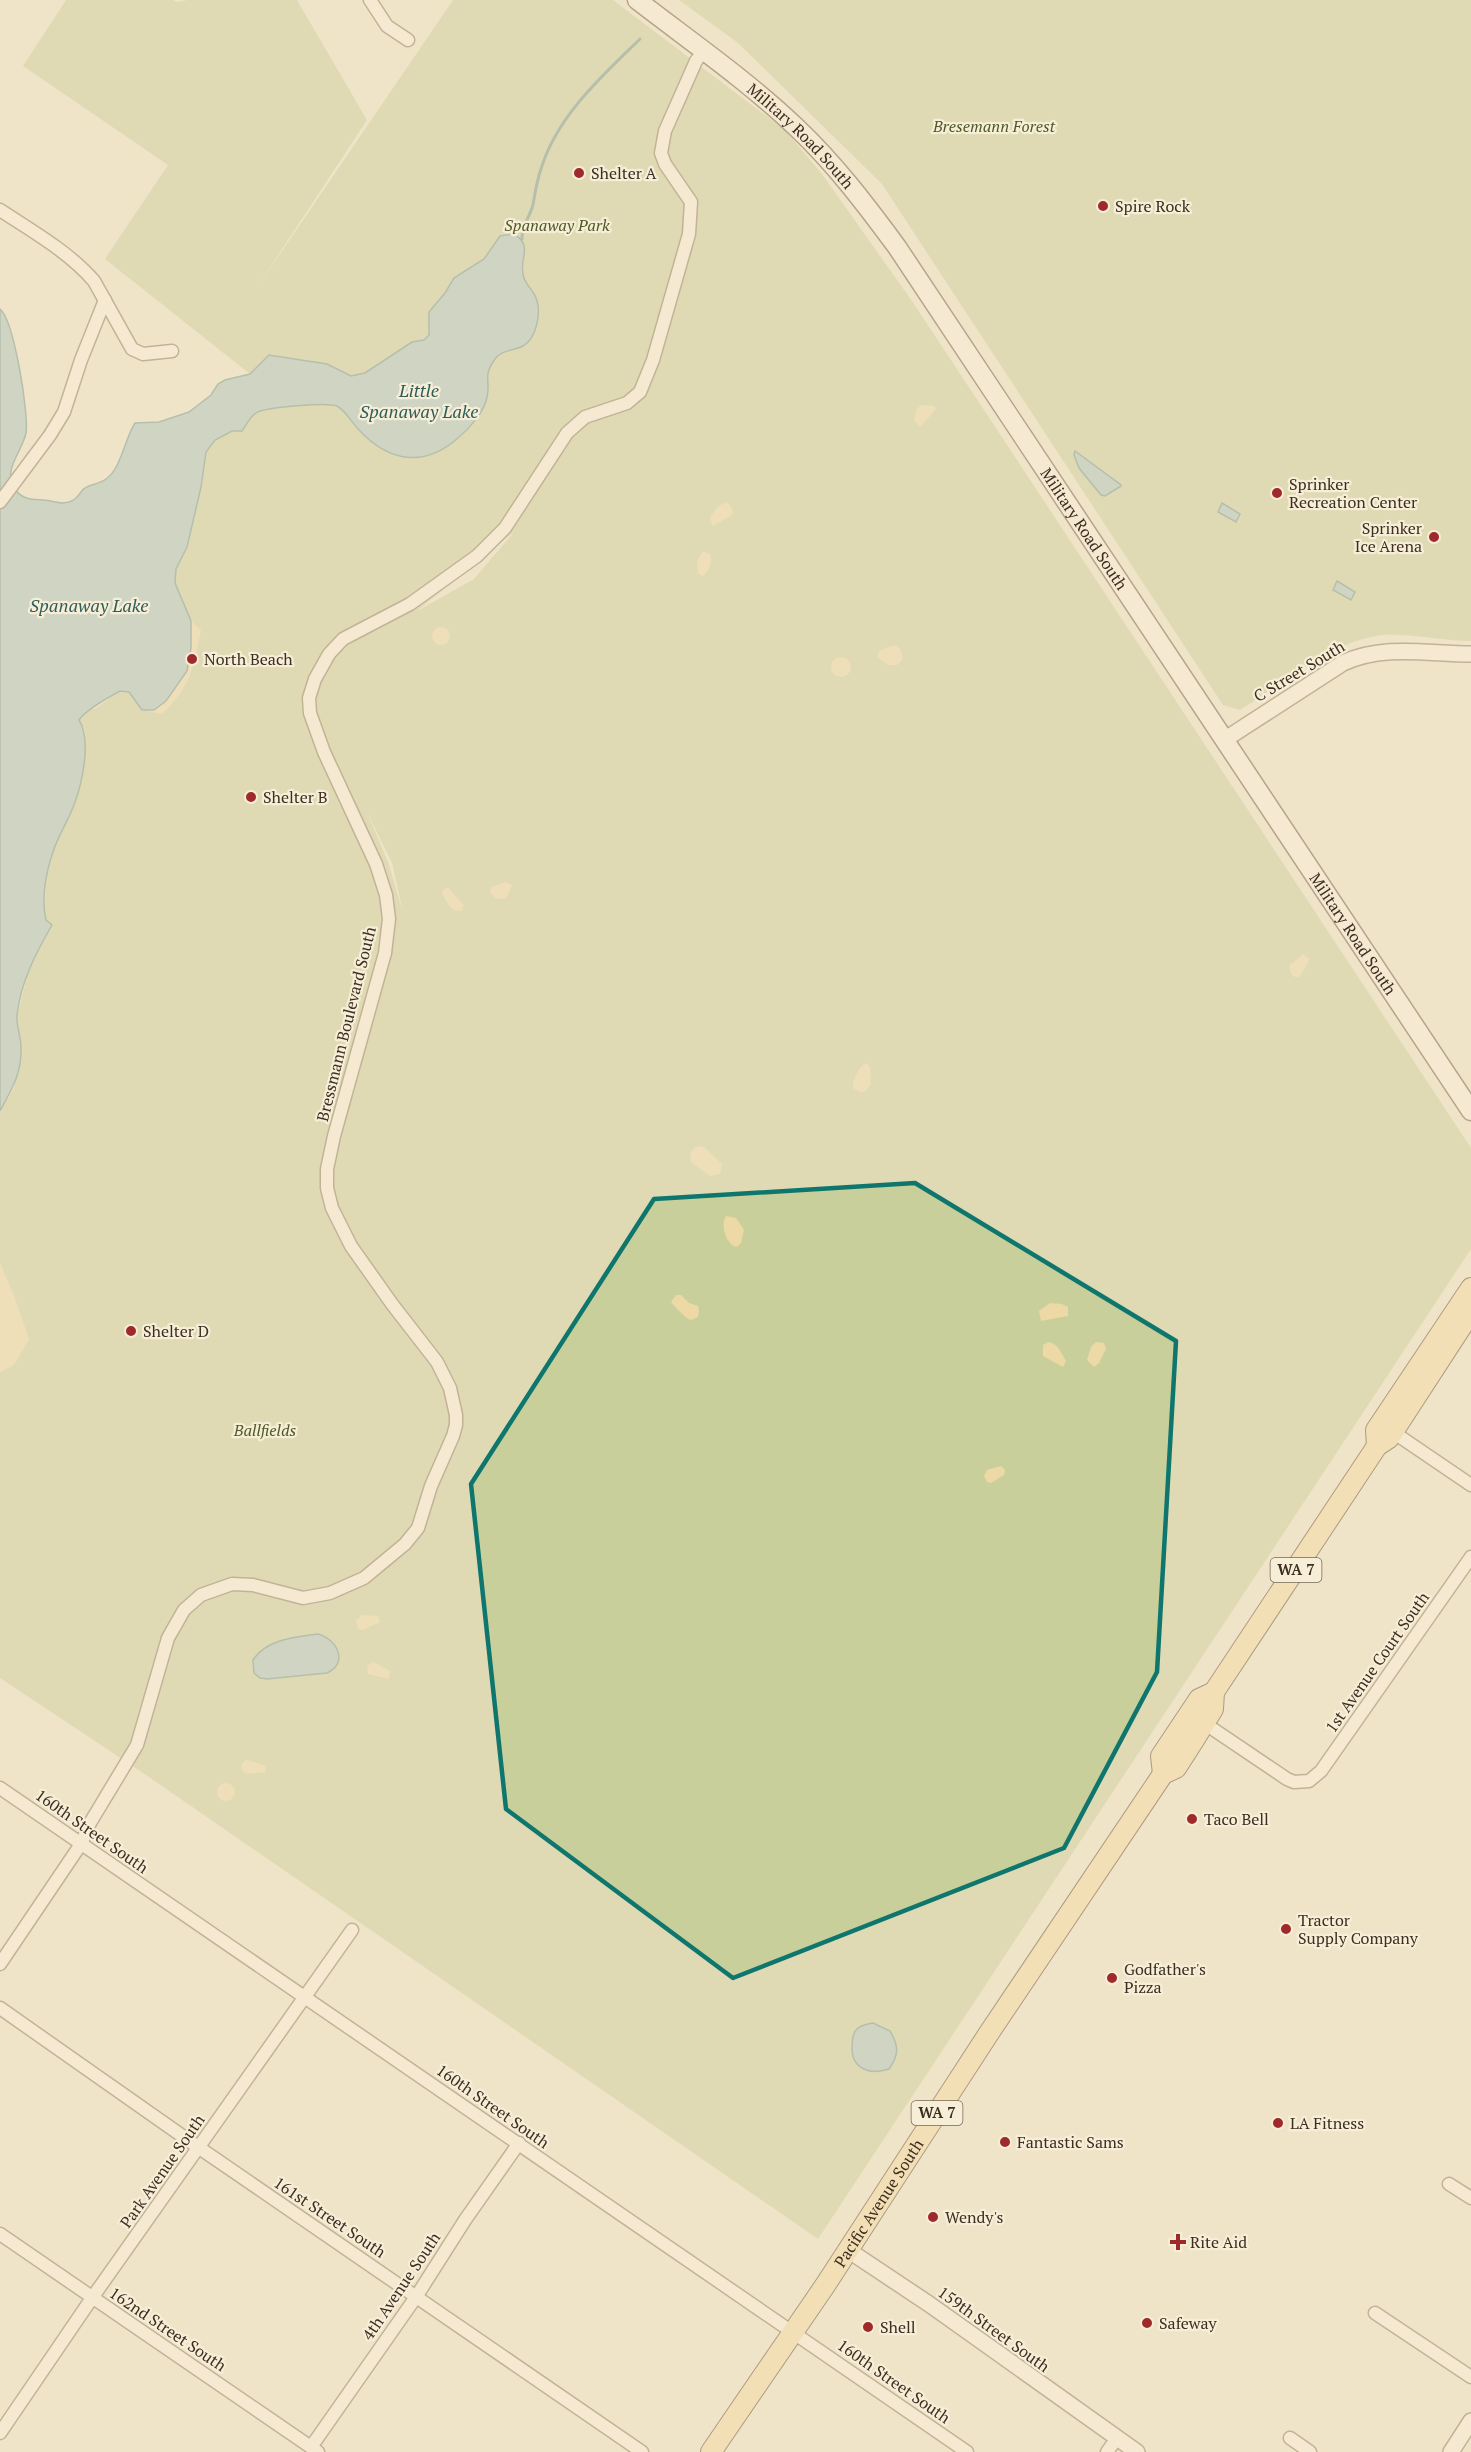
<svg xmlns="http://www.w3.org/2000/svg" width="1471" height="2452" font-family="'PT Serif',serif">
	<rect width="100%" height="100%" fill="#f0e4c8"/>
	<!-- green -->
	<g fill="#c9cf9b" fill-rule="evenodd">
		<path d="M66,0H173L177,2L187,0H297L367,120L256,289L453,0H613L785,130L822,174L912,301L1471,1148V1249L818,2239L146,1775L0,1678V1112L14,1088L21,1044L17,1016L29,969L42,941L46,920L44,910L47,876L53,851L74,804L80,781L86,745L85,730L79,720L85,712L96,708L120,691L129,692L133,698L181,596L175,583L176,569L187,547L201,487L206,452L215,440L232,431H242L257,412L250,374L105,259L168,165L23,66ZM515,531L474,579L417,611ZM367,812L392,863L403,912L388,862Z"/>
		<path d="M679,0H1471V641C1442,641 1412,633 1383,635C1333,640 1282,684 1240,710L1223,705L882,184L738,43Z"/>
	</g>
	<!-- sand -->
	<g fill="#ecd9a5">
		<path d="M923,405L934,406L936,409L920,427L915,421C914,414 916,407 923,405Z"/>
		<path d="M728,503L733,511L732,515L713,526L710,519C713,511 719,503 728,503Z"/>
		<path d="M703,552L710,554C713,560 709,573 702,576L698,573C696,563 697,558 703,552Z"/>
		<path d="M191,621L201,630C193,669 192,685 162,714L142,710H154L191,648Z"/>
		<circle cx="441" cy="636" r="9"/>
		<path d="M891,646H897L901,650L903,659L897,665H888L877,657L879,651Z"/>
		<circle cx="841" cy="667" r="10"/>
		<path d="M506,882L512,885L507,897L503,899L495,898L490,892L491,887Z"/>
		<path d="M445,888H448L464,905L462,911C450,912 447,902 442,893Z"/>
		<path d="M1303,954L1309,959L1307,965L1299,977H1295L1291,974L1289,966Z"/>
		<path d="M866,1063L870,1067L871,1084L865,1092H860L853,1088C852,1081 859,1066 866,1063Z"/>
		<path d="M699,1146L704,1147L722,1164L720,1174L710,1176L692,1163C688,1156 691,1148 699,1146Z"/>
		<path d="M726,1216L736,1218L744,1230L741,1243L737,1247C726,1245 720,1225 726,1216Z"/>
		<path d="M0,1263L13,1293L29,1339L14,1365L0,1372Z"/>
		<path d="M676,1295H681L689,1303L698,1306L699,1311L698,1317L691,1320C686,1319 675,1307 671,1302Z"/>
		<path d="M1050,1303L1062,1304L1068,1307V1316L1041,1321L1039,1311Z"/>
		<path d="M1048,1342C1059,1344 1061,1353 1066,1361L1063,1367L1043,1356V1345Z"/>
		<path d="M1096,1342L1104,1343L1106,1349L1099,1363L1094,1367L1087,1360L1091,1347Z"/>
		<path d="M1001,1466L1005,1470L1004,1475L991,1483L987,1482L984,1476L987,1470Z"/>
		<path d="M362,1615L378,1616L380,1622L363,1630L358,1629L356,1621Z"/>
		<path d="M373,1662L390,1671L389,1679L368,1674L367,1666Z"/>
		<path d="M248,1760L265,1766L266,1772L248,1774L242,1771L241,1766L244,1761Z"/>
		<circle cx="226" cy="1792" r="9"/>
	</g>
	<!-- water -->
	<g fill="#a9c4bc" stroke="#6f938a" stroke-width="1.5">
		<path d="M514,234C535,247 517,259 524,278C527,287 535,291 537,301C541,314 536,339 523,346C513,351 501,350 495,359C482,377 491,380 487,397C484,412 470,428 458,438C424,468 389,462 359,430C352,423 346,411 337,406C328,402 265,407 256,413C250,417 246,425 242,431H232L215,440L206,452L201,487L187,547L176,569L175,583L191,621V648L187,671L166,701L154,710H142L129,692L120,691C109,697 85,711 79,720C92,740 82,784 74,805C68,821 58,836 53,852C46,872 41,899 46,920L52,925C36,953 21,981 17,1015C16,1026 21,1036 21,1047C22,1073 12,1089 0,1111V309C14,320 29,414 26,433C22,452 3,469 14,488C24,503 36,498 51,501C60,503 68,505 76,498C80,495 81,490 85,488C91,484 100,484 106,479C121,469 125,438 135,423L159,422L189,412L211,395L218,384L225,380L250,374L269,355L327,364L351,376L365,373L412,342L424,340L429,335V312L445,293L454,278L484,259L500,236Z"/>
		<path d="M1075,451L1121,485V486L1105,496L1101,495L1079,468L1074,455Z"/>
		<path d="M1222,503L1240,514L1236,522L1218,512Z"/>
		<path d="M1337,581L1355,592L1351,600L1333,590Z"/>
		<path d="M318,1634C337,1639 349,1663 327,1673L267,1679L260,1678L254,1673L253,1660C266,1639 296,1637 318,1634Z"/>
		<path d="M873,2023L890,2031C899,2046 899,2055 889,2069C871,2075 852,2070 852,2048C852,2042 852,2035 856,2030C860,2025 868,2024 873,2023Z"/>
	</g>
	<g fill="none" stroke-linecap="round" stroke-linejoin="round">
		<!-- stream -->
		<path stroke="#6f938a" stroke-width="3" d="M522,239C521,228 530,216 533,205C535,193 537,180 541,169C557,116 602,76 640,39"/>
		<!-- minor casing -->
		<g stroke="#8d765c" stroke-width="15">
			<g id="minor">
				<path d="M370,0L387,26L408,40"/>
				<path d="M0,210C32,231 69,252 94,281L132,349L143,354L172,351"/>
				<path d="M0,502L50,435L64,412L81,360L105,300"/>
				<path d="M1393,1432L1471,1485"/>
				<path d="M1204,1723L1287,1779L1294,1782L1309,1781L1321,1771L1471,1557"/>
				<path d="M0,1788L967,2452"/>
				<path d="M0,1964L81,1844L90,1823L137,1745L168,1638L184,1610L201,1595L232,1584L253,1585L303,1598L330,1593L364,1578L405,1544L418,1528L431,1486L453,1436L456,1425V1415L450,1388L437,1362L392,1304L351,1246L332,1208L327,1188V1169L334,1136L385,953L389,919L386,895L376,864L324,752L310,713L309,698L315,679L329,654L343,639L410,604L477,556L505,528L567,433L585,417L627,403L640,392L653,360L689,234L691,202L665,164L661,153L665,131L696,61L703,52"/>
				<path d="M0,2008L198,2147L642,2452"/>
				<path d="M1449,2184L1471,2198"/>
				<path d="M0,2234L318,2452"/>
				<path d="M1375,2313L1471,2377"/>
				<path d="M0,2433L92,2298L352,1930"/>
				<path d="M1290,2438L1310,2452"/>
				<path d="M311,2447L416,2297L465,2220L519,2143"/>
				<path d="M1107,2452L1117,2438"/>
			</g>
		</g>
		<!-- tertiary casing -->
		<g stroke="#8d765c" stroke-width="18">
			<g id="tertiary">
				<path d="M1224,740L1343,663C1384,644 1428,654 1471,654"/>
				<path d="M848,2250L929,2304L1137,2452"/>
				<path d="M1451,2452L1471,2421"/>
			</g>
		</g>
		<!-- secondary casing -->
		<g stroke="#6f573f" stroke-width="21">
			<g id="secondary">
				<path id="s1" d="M637,0C690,41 748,81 797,128C835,164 866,205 897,247L1471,1111"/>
			</g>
		</g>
		<!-- primary casing -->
		<g stroke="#5b4430" stroke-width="22">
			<g id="primary">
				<path d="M1377,1446L1376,1430L1471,1288"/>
				<path d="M1163,1774L1161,1756L1199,1699L1214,1692"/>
				<path id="s2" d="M711,2452L826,2284L989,2033L1163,1774L1176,1768L1194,1740L1213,1709L1214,1692L1377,1446L1389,1438L1393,1432L1471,1312"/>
			</g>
		</g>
		<!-- minor -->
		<use href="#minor" stroke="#faf1dc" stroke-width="12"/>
		<!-- tertiary -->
		<use href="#tertiary" stroke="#faf1dc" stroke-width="15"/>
		<!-- secondary -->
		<use href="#secondary" stroke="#faf1dc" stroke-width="18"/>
		<!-- primary -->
		<use href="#primary" stroke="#f3d9a0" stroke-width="20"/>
	</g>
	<!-- marked area -->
	<path d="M0 0H1471V2452H0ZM915,1183L1176,1341L1157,1672L1064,1848L733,1978L506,1809L471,1484L654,1199Z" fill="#f0e4c8" fill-opacity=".55" fill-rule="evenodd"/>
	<path fill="none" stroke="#0f766e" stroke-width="4.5" stroke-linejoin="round" d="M915,1183L1176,1341L1157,1672L1064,1848L733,1978L506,1809L471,1484L654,1199Z"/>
	<!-- markers -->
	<g fill="#9e2a2b" stroke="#f7eed8" stroke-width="2">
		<circle cx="579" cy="173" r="6"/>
		<circle cx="1103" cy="206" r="6"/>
		<circle cx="1277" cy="493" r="6"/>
		<circle cx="1434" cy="537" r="6"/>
		<circle cx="192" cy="659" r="6"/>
		<circle cx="251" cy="797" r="6"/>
		<circle cx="131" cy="1331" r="6"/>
		<circle cx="1192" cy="1819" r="6"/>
		<circle cx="1286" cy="1929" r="6"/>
		<circle cx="1112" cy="1978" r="6"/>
		<circle cx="1278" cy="2123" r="6"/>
		<circle cx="1005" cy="2142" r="6"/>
		<circle cx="933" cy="2217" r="6"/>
		<path d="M1175 2233h6v6h6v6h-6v6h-6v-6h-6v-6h6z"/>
		<circle cx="1147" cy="2323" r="6"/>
		<circle cx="868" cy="2327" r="6"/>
	</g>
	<g text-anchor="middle" stroke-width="4.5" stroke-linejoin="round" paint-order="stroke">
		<!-- shield labels -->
		<g fill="#f7eed8" stroke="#756857" stroke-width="1.5">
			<rect x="1270.5" y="1558" width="51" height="24" rx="4.5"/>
			<rect x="911.5" y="2101" width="51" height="24" rx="4.5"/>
		</g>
		<g font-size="15" font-weight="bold" fill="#3d2e20">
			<text x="1296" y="1575">WA 7</text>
			<text x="937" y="2118">WA 7</text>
		</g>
		<!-- park labels -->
		<g font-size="16" font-style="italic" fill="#4d5a26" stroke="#f7eed8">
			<text x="994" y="132">Bresemann Forest</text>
			<text x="557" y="231">Spanaway Park</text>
			<text x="265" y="1436">Ballfields</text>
		</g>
		<!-- street labels -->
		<g font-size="16" fill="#3d2e20" stroke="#f7eed8">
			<text dy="6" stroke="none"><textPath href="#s1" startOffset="213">Military Road South</textPath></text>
			<text dy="6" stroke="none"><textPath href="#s1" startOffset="699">Military Road South</textPath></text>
			<text transform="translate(1299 671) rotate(-31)" y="6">C Street South</text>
			<text dy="6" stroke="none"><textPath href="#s1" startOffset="1185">Military Road South</textPath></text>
			<text transform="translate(346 1024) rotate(-76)" y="6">Bressmann Boulevard South</text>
			<text transform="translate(1377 1662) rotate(-55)" y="6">1st Avenue Court South</text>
			<text transform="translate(92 1831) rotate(35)" y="6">160th Street South</text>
			<text transform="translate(493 2106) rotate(35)" y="6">160th Street South</text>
			<text transform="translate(162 2171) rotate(-55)" y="6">Park Avenue South</text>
			<text dy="6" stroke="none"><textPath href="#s2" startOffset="300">Pacific Avenue South</textPath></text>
			<text transform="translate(330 2217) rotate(34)" y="6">161st Street South</text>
			<text transform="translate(401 2286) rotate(-56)" y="6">4th Avenue South</text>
			<text transform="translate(168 2329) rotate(34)" y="6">162nd Street South</text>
			<text transform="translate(994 2329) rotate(36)" y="6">159th Street South</text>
			<text transform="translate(894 2381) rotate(35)" y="6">160th Street South</text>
		</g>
		<!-- poi labels -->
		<g font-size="16" fill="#3d2e20" stroke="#f7eed8" text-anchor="start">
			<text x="591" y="179">Shelter A</text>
			<text x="1115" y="212">Spire Rock</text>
			<text x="1289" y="490">Sprinker<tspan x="1289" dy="18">Recreation Center</tspan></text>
			<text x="1422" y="534" text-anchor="end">Sprinker<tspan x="1422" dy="18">Ice Arena</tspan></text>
			<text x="204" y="665">North Beach</text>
			<text x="263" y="803">Shelter B</text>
			<text x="143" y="1337">Shelter D</text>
			<text x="1204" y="1825">Taco Bell</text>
			<text x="1298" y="1926">Tractor<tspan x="1298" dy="18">Supply Company</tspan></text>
			<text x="1124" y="1975">Godfather's<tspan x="1124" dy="18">Pizza</tspan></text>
			<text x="1290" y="2129">LA Fitness</text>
			<text x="1017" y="2148">Fantastic Sams</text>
			<text x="945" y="2223">Wendy's</text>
			<text x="1190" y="2248">Rite Aid</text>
			<text x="1159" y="2329">Safeway</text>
			<text x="880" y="2333">Shell</text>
		</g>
		<!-- water labels -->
		<g font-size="18" font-style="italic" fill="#2f5d5a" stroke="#f7eed8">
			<text x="419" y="397">Little<tspan x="419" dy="21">Spanaway Lake</tspan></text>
			<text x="89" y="612">Spanaway Lake</text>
		</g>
	</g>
</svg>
